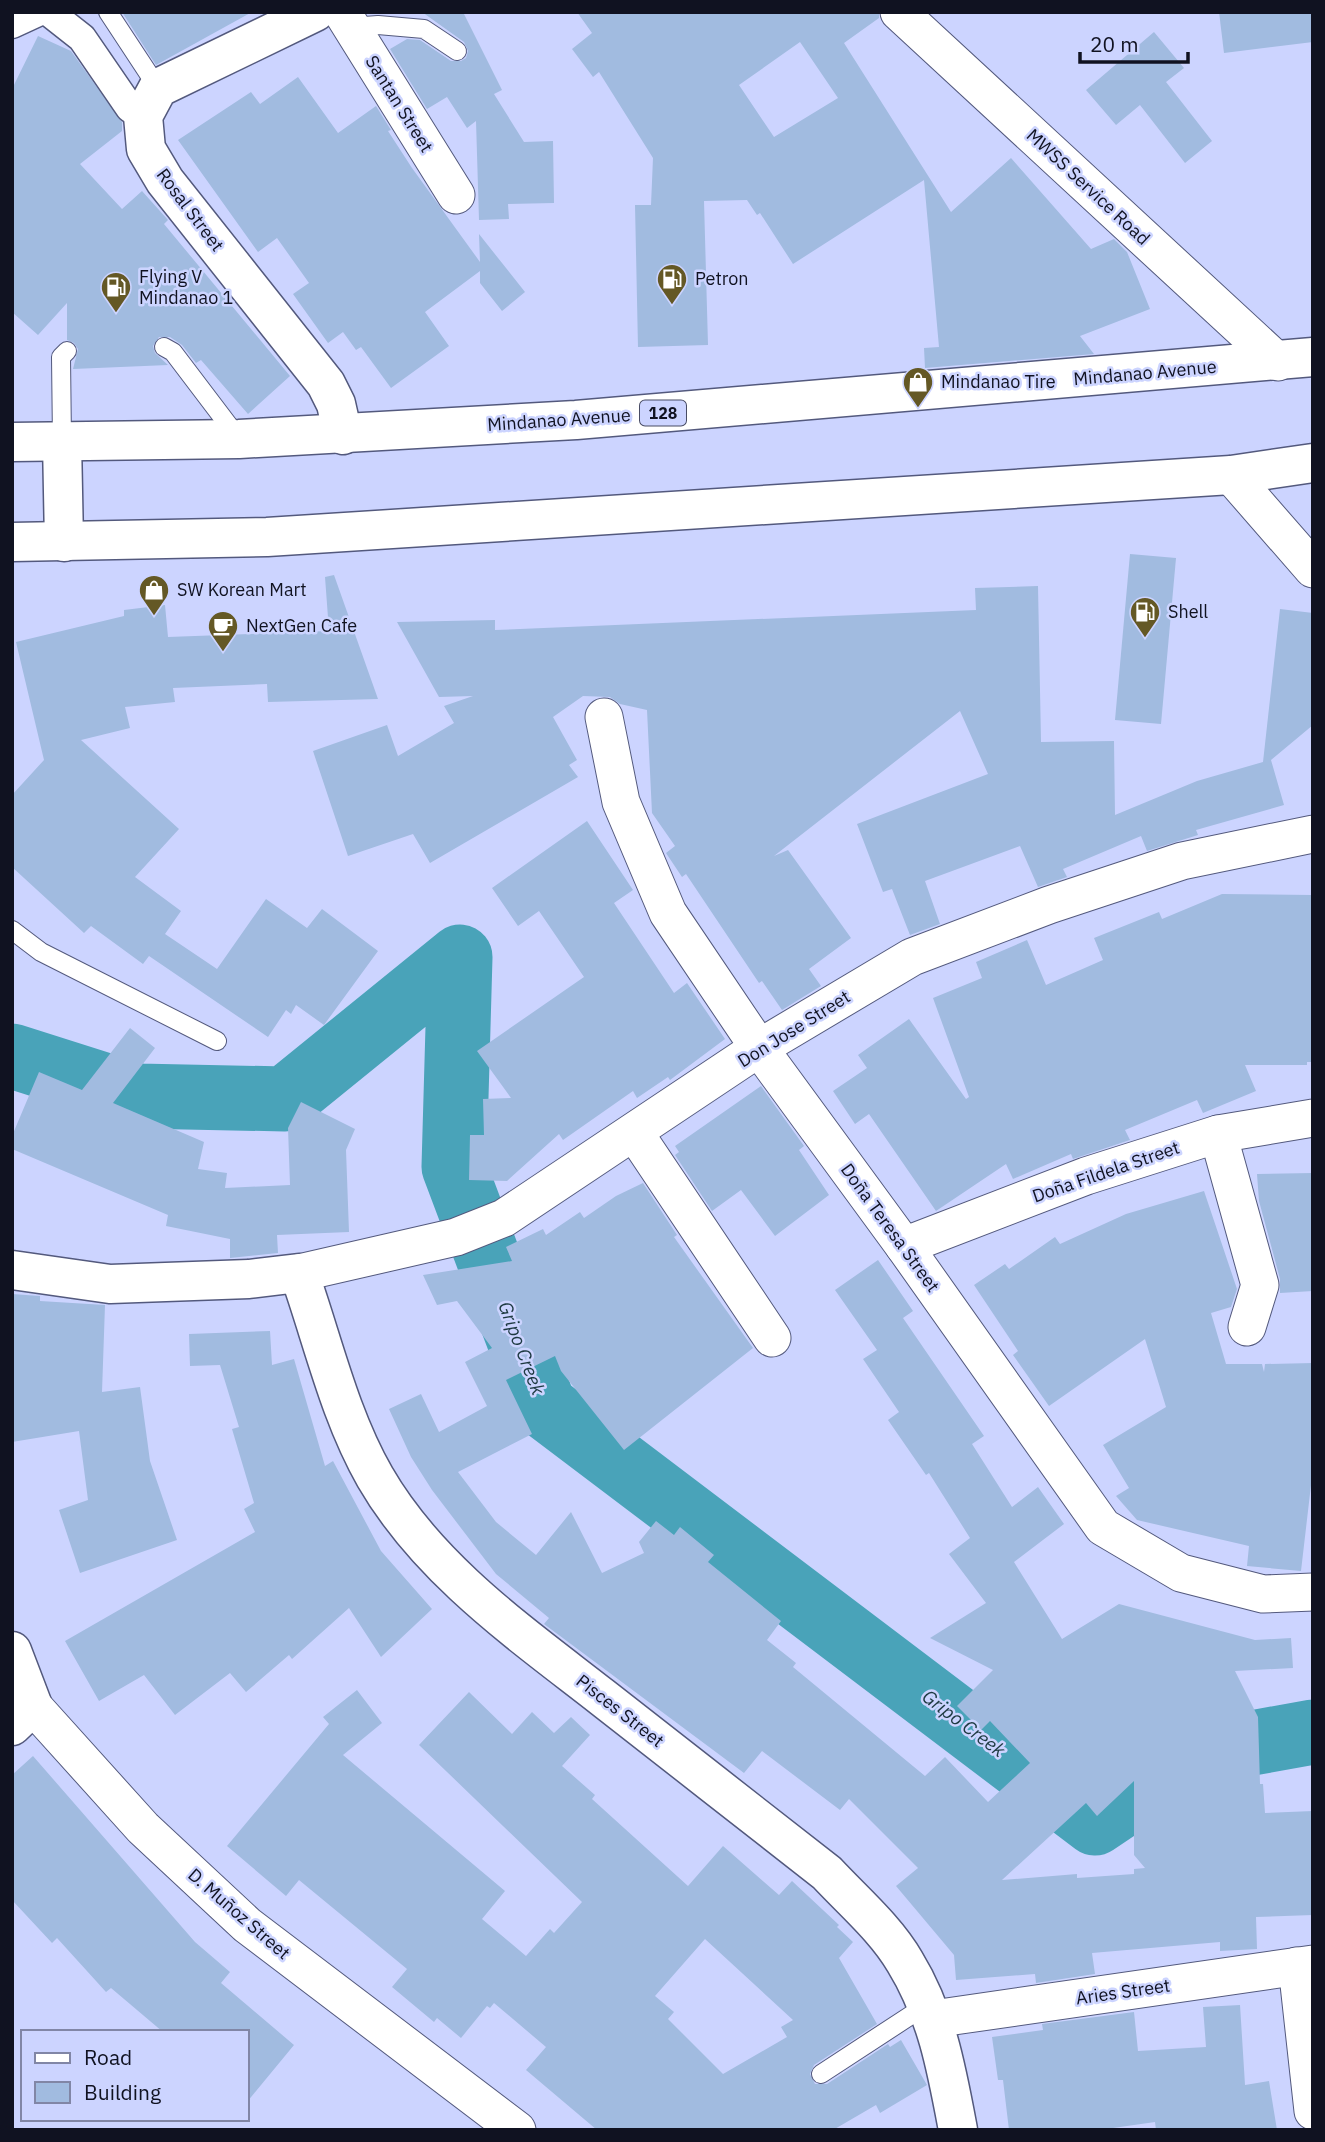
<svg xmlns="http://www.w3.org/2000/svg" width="1325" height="2142" font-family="'IBM Plex Sans',sans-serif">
	<rect width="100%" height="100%" fill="#ccd4ff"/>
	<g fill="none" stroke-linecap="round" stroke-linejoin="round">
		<!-- river -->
		<path stroke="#49a3b9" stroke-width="65" d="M12,1056L138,1096L285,1099L460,957L454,1167L544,1406L1095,1823L1180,1766L1252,1743L1313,1732"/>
	</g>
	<!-- building -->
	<g fill="#a1bbe0" fill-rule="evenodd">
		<path d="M122,12H252L156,65Z"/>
		<path d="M422,12H463L502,90L494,94L524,142L553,141L554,203L508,204L509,219L479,220L476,121L467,128L447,97L427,109L390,49L407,39L420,40L451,61H461L466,58L468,51L464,42Z"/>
		<path d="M577,12H879V18L844,43L951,212L1011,158L1091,249L1114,239L1127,252L1150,309L1080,336L1094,354L925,368L924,348L939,347L924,180L793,264L760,213L757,215L747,200L704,201L708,345L638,347L635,205H651L653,158L599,72L593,77L572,49L592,33ZM800,42L838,98L774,137L739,85Z"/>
		<path d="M1219,12H1313V42L1224,53Z"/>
		<path d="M1154,32L1184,68L1166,82L1212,141L1185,163L1140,105L1116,125L1086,90Z"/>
		<path d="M38,36L71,51L122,122V131L80,164L122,209L142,191L168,220L164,224L290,376L248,414L201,360L196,363L182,345L170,337H159L153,346L155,353L168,365L73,369L78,349L74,343L67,340V303L38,335L12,312V89Z"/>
		<path d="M298,77L338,133L376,106L391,130L388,131L412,168L480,262L479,234L525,292L502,311L480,283V271L425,312L449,346L391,388L361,347L356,350L343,332L328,343L293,294L309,283L277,238L258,252L178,140L251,92L260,104Z"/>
		<path d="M1130,554L1176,558L1161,724L1115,720Z"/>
		<path d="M334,575L378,699L268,702L267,684L173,688L175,702L125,707L130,728L81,740L179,829L135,877L181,911L165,934L217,969L266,899L307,928L322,909L378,951L324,1025L296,1005L291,1014L286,1010L268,1037L149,956L143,964L91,926L84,933L12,867V795L44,760L16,642L124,616V610L165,605L168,637L329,631L325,577Z"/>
		<path d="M1038,586L1041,742L1114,741L1115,815L1197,781L1263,762L1280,609L1313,613V725L1271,760L1284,805L1196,830L1198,835L1147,851L1141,836L1063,869L1067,877L1038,887L1020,846L925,881L940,924L910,935L892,889L883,892L857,824L988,774L960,711L774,856L788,850L851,938L809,969L821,986L782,1010L762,981L759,983L686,874L682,877L666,853L675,846L652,813L647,710L620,704L610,697L583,696L553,717L577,760L569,765L578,777L430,863L413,834L348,856L313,751L387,725L398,756L454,723L444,706L473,696L439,697L397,622L495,620V630L976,610L975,588Z"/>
		<path d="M587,821L633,890L614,903L674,993L687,983L725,1039L670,1080L668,1077L637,1098L633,1091L563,1140L559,1134L507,1181L469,1180L470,1135H484L483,1099L511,1098L477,1051L584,977L539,911L518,926L492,888Z"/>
		<path d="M1222,894L1311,895L1313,1062H1307V1065H1245L1256,1091L1203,1113L1197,1100L1125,1130L1130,1140L1073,1159L1071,1154L1013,1179L1006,1164L936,1211L869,1114L855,1124L833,1091L867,1068L858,1055L909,1019L966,1099L969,1097L933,998L982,978L976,962L1027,940L1046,985L1103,960L1094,938L1159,912L1162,919Z"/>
		<path d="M130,1028L155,1048L113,1103L204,1142L198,1169L227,1173L225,1188L290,1185L288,1128L301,1102L355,1129L346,1150L349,1232L277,1235L278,1253L230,1258V1239L166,1226L168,1215L12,1149V1136L39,1072L82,1090Z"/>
		<path d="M761,1086L804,1146L799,1150L829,1195L775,1236L741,1190L712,1211L675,1155L679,1152L675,1146Z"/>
		<path d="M1313,1173V1291L1280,1293V1279L1259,1201L1257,1174Z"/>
		<path d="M643,1183L677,1235L674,1237L753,1348L624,1450L561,1371L555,1356L506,1380L532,1434L458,1472L496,1522L536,1555L571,1512L602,1573L644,1553L639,1542L656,1521L674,1535L680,1527L714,1555L708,1562L781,1621L767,1640L796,1663L793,1667L925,1776L945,1757L988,1802L1030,1763L990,1721L981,1730L957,1706L993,1670L930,1638L986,1603L949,1554L970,1538L929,1473L926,1475L888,1420L899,1412L863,1359L877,1350L835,1290L878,1260L913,1311L903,1318L984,1436L972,1444L1012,1507L1038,1487L1064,1524L1014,1562L1062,1639L1119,1604L1255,1640L1291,1638L1293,1668L1235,1671L1258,1717L1260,1784H1263L1265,1813L1313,1811V1915L1256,1917L1257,1949L1220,1951V1942L1092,1953L1095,1974L1036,1983L1035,1974L956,1980L954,1955L896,1886L918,1868L849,1799L840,1810L762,1751L744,1773L544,1624L549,1618L496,1574L432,1490L411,1457L389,1409L421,1394L439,1432L487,1406L465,1362L492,1348L457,1301L437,1305L423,1275L512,1261L506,1247L543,1229L546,1235L580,1212L584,1218L616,1196ZM1134,1781V1855L1145,1868L1134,1869V1874L1077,1878V1874L1002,1880L1086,1803L1097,1816Z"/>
		<path d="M1204,1191L1237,1289L1231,1307L1211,1313L1226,1364H1262L1264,1372L1265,1364L1313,1363V1468L1301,1571L1247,1566L1249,1546L1137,1520L1116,1496L1129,1488L1103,1445L1166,1407L1145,1339L1049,1406L1013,1355L1018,1351L974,1285L1005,1264L1009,1269L1055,1237L1060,1244L1126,1214Z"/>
		<path d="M12,1294L40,1296V1301L105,1305L102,1392L140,1387L150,1461L177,1540L80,1573L59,1510L88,1500L79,1431L12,1442Z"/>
		<path d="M270,1331L272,1365L294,1359L325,1466L333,1461L381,1551L432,1609L381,1657L349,1608L292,1659L289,1655L246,1692L230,1673L175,1715L144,1675L99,1701L65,1641L255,1532L244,1509L254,1503L232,1429L239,1427L220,1365L190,1366L189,1334Z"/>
		<path d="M357,1690L382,1723L343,1755L505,1891L482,1919L526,1956L550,1929L554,1933L582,1902L419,1745L469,1692L512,1734L532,1712L554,1733L571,1717L590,1735L562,1766L595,1795L592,1799L688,1886L723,1846L779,1895L792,1881L839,1925L837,1927L853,1942L839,1958L877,2024L814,2065L810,2074L815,2084H827L888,2044L890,2047L901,2040L927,2085L880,2113L876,2105L833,2130H597L526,2070L546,2047L494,2003L490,2008L487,2006L461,2038L437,2018L434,2022L392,1987L407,1969L299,1880L286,1896L227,1846L329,1724L323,1717ZM705,1939L793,2020L781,2027L787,2037L723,2074L668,2019L674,2012L655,1996Z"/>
		<path d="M33,1756L195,1942L230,1972L221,1983L294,2045L247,2102V2032H163L111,1988L106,1992L57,1938L52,1943L12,1900V1775Z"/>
		<path d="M1240,2005L1245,2085L1269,2081L1277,2130H1156L1155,2122L1099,2130H1009L1003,2080H998L992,2037L1043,2030L1042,2024L1134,2012L1138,2051L1206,2047L1203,2007Z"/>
	</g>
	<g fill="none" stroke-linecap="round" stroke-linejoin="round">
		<!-- service casing -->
		<g stroke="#53597d" stroke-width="20">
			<g id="service">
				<path d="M108,12L158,88"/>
				<path d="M351,27L378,25L424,29L457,51"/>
				<path d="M164,347L173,352L239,439"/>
				<path d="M62,441L61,357L67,351"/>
				<path d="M12,930L41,952L217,1041"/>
				<path d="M821,2074L928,2004"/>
			</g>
		</g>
		<!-- pedestrian casing -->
		<g stroke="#53597d" stroke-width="31">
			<g id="pedestrian">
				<path d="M49,12L82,38L130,108L143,116"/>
				<path d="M12,24L38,12"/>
			</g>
		</g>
		<!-- minor casing -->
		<g stroke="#53597d" stroke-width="39">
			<g id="minor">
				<path d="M342,12L456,195"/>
				<path d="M899,12L1278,362"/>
				<path d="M1231,475L1313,569"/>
				<path d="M604,717L621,802L668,913L759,1048L904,1246L1103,1527L1181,1573L1263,1594L1313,1592"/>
				<path d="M634,1132L772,1338"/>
				<path d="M1218,1134L1260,1285L1247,1327"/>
				<path d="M904,1246L1086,1176L1218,1134L1313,1118"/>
				<path d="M299,1273L456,1237L504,1218L759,1048L912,957L1049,905L1182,861L1313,834"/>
				<path d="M33,1706L143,1828L247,1925L517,2130"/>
				<path d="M1297,1966L1313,2111"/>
				<path d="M933,2019L1313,1964"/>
			</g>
		</g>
		<!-- tertiary casing -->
		<g stroke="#53597d" stroke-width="41">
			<g id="tertiary">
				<path d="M315,12L158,88L143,116L146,149L165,181L326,384L336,404L343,435"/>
				<path d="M12,1270L110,1284L249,1279L299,1273C323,1341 339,1414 375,1477C428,1569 520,1633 602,1697C677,1756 752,1814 827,1873C853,1901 886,1929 905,1962C937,2014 947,2071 958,2130"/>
				<path d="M12,1651L33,1706L12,1726"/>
			</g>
		</g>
		<!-- primary casing -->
		<g stroke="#53597d" stroke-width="41">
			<g id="primary">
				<path d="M62,441L64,542"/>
				<path d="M12,442L239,439L576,420L1313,357"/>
				<path d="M12,542L267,537L1231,475L1313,463"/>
			</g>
		</g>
		<!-- service -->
		<use href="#service" stroke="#fff" stroke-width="18"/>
		<!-- pedestrian -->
		<use href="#pedestrian" stroke="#fff" stroke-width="28"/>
		<!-- minor -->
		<use href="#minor" stroke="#fff" stroke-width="37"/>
		<!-- tertiary -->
		<use href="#tertiary" stroke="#fff" stroke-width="38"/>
		<!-- primary -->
		<use href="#primary" stroke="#fff" stroke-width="38"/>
	</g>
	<!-- icons -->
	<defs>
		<g id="fuel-pin" transform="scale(1.575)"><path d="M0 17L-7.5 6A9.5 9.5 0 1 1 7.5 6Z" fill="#645825" stroke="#ccd4ff"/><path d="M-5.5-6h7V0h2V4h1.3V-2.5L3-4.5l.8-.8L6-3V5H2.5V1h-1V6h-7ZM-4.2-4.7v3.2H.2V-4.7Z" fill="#fff"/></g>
		<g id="shop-pin" transform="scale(1.575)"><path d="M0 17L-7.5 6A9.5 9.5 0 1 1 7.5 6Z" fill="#645825" stroke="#ccd4ff"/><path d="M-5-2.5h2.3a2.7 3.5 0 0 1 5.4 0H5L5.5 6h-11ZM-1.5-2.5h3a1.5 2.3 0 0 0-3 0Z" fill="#fff"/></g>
		<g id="cafe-pin" transform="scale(1.575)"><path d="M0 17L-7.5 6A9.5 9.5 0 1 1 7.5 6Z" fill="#645825" stroke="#ccd4ff"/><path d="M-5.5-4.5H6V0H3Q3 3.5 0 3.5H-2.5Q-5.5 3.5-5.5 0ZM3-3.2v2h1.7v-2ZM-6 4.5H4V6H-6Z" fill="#fff"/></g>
	</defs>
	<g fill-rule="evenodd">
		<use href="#fuel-pin" x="672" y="279"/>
		<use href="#fuel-pin" x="116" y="287"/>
		<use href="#shop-pin" x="918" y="382"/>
		<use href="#shop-pin" x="154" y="590"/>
		<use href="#fuel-pin" x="1145" y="612"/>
		<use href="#cafe-pin" x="223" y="626"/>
	</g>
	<g text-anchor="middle" stroke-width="5" stroke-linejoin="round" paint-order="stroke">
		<!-- shield labels -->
		<rect fill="#ccd4ff" stroke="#484c64" stroke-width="2" x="640" y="400.5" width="46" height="25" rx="5"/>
		<g font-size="16" font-weight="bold" fill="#101221">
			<text x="663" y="419">128</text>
		</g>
		<!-- street labels -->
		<g font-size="18" fill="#101221" stroke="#ccd4ff">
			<text transform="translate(399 104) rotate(58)" y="6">Santan Street</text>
			<text transform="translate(1088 187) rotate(43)" y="6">MWSS Service Road</text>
			<text transform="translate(190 210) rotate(53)" y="6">Rosal Street</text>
			<text transform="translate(1145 373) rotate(-5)" y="6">Mindanao Avenue</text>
			<text transform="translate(559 420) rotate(-4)" y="6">Mindanao Avenue</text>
			<text transform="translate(794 1029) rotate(-32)" y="6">Don Jose Street</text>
			<text transform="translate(1106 1172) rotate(-19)" y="6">Doña Fildela Street</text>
			<text transform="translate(890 1228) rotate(54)" y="6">Doña Teresa Street</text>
			<text transform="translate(620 1711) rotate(38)" y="6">Pisces Street</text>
			<text transform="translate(239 1914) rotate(41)" y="6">D. Muñoz Street</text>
			<text transform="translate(1123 1992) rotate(-8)" y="6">Aries Street</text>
		</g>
		<!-- poi labels -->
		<g font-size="18" fill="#101221" stroke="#ccd4ff" text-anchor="start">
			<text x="139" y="283">Flying V<tspan x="139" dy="21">Mindanao 1</tspan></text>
			<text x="695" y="285">Petron</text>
			<text x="941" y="388">Mindanao Tire</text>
			<text x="177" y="596">SW Korean Mart</text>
			<text x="1168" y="618">Shell</text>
			<text x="246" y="632">NextGen Cafe</text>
		</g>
		<!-- water labels -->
		<g font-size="19" font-style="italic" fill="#1e3a42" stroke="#ccd4ff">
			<text transform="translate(522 1348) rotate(69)" y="7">Gripo Creek</text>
			<text transform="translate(964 1723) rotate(37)" y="7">Gripo Creek</text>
		</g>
	</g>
	<!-- border -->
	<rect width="1325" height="2142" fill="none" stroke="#101221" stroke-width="28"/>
	<!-- legend -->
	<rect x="21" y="2030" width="228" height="91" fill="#ccd4ff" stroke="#8186a6" stroke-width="2"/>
	<rect x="35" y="2053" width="35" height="10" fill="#ffffff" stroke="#8186a6" stroke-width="2"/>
	<text x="84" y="2065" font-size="21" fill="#101221">Road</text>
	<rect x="35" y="2082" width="35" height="21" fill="#a1bbe0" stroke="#8186a6" stroke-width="2"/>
	<text x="84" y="2100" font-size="21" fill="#101221">Building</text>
	<!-- scale -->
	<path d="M1080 52v10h108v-10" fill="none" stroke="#101221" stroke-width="3.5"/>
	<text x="1090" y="52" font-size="21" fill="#101221" stroke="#ccd4ff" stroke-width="5" paint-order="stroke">20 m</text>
</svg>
